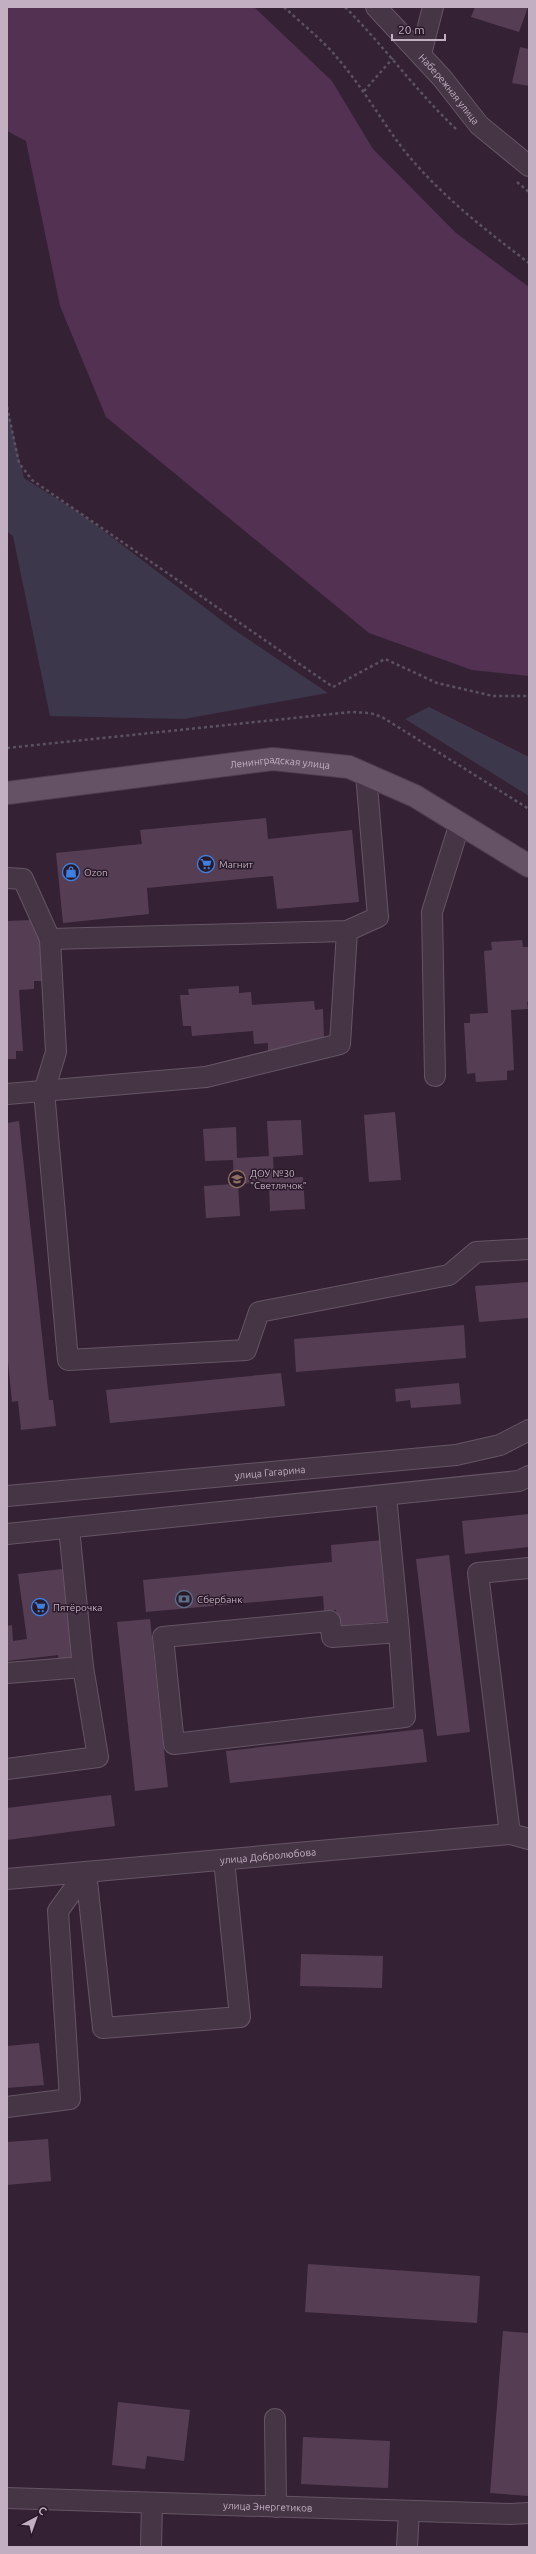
<svg xmlns="http://www.w3.org/2000/svg" width="536" height="2554" font-family="Ubuntu,sans-serif">
	<rect width="100%" height="100%" fill="#342234"/>
	<!-- green -->
	<g fill="#3c374b">
		<path d="M7,409L24,478L84,516L233,629L328,693L184,719L50,716L13,536L7,532Z"/>
		<path d="M429,707L529,757V796L405,719Z"/>
	</g>
	<!-- water -->
	<path fill="#533152" d="M7,7H254L332,81L373,149L456,233L529,287V676L472,670L369,633L106,417L60,306L26,141L7,131Z"/>
	<!-- building -->
	<g fill="#553e54">
		<path d="M475,7H528L519,32L471,17Z"/>
		<path d="M520,47L529,49V86L512,83Z"/>
		<path d="M266,818L268,839L352,830L359,902L277,909L273,876L147,888L149,914L63,923L56,853L142,844L140,830Z"/>
		<path d="M32,920V927H39L43,981H34V989L19,990L23,1051H16V1059H7V921Z"/>
		<path d="M522,940L523,947H529V1002H527L528,1009L511,1010L514,1070L507,1071V1080L476,1082L475,1073L467,1074L464,1023H470V1014L488,1013L484,951L492,950L491,942Z"/>
		<path d="M239,986V993L251,992L252,1005L314,1001L315,1010L323,1009L324,1039L317,1047L268,1051V1043L254,1044L253,1031L192,1036L191,1026H183L180,995H189L188,989Z"/>
		<path d="M395,1112L401,1180L369,1182L364,1115Z"/>
		<path d="M301,1120L303,1155L273,1157L274,1178L303,1177L305,1209L270,1211L269,1182L238,1184L240,1216L206,1218L204,1186L234,1184L233,1160L205,1161L203,1129L236,1127L237,1158L269,1156L267,1121Z"/>
		<path d="M19,1121L49,1400H53L56,1426L21,1430L18,1401L12,1402L7,1351V1123Z"/>
		<path d="M529,1282V1318L479,1322L475,1286Z"/>
		<path d="M464,1325L466,1358L296,1372L294,1339Z"/>
		<path d="M281,1373L285,1406L110,1423L106,1390Z"/>
		<path d="M459,1383L461,1404L411,1408L410,1400L396,1402L395,1389Z"/>
		<path d="M529,1514V1547L465,1554L462,1521Z"/>
		<path d="M383,1540L391,1621L338,1626L336,1610L324,1611L323,1596L146,1612L143,1580L332,1562L331,1545Z"/>
		<path d="M449,1555L470,1732L437,1736L416,1559Z"/>
		<path d="M71,1568L83,1667L60,1669L58,1655L7,1661V1626L12,1625L13,1641L27,1639L18,1574Z"/>
		<path d="M150,1619L168,1787L135,1791L117,1622Z"/>
		<path d="M423,1729L427,1762L230,1783L226,1751Z"/>
		<path d="M111,1795L115,1826L7,1840V1808Z"/>
		<path d="M301,1954L383,1956L382,1988L300,1986Z"/>
		<path d="M39,2043L44,2085L7,2088V2046Z"/>
		<path d="M48,2139L51,2181L7,2185V2142Z"/>
		<path d="M308,2264L480,2276L477,2323L305,2312Z"/>
		<path d="M503,2331L529,2333V2496L490,2493Z"/>
		<path d="M118,2402L190,2410L184,2461L147,2456L145,2469L112,2465Z"/>
		<path d="M303,2437L390,2441L388,2488L301,2484Z"/>
	</g>
	<g fill="none" stroke-linecap="round" stroke-linejoin="round">
		<!-- minor casing -->
		<g stroke="#665565" stroke-width="22">
			<g id="minor">
				<path id="s1" d="M376,7L442,78L479,125L529,166"/>
				<path d="M421,54L433,7"/>
				<path d="M7,878L23,879L50,939L347,931L378,917L366,774"/>
				<path d="M50,939L56,1052L44,1091L68,1360L246,1350L259,1312L449,1275L476,1252L529,1249"/>
				<path d="M435,1076L432,912L460,823"/>
				<path d="M7,1094L206,1077L340,1044L347,931"/>
				<path id="s2" d="M7,1496L456,1455L500,1445L529,1430"/>
				<path d="M386,1496L399,1632L405,1717L174,1744L163,1637L330,1621L332,1637L399,1632"/>
				<path d="M7,1534L519,1481L529,1476"/>
				<path d="M7,1673L83,1667"/>
				<path d="M7,1769L98,1757L83,1667L69,1528"/>
				<path d="M510,1834L478,1573L529,1568"/>
				<path d="M86,1872L103,2028L240,2017L224,1860"/>
				<path id="s3" d="M7,1879L510,1834L529,1839"/>
				<path d="M7,2107L70,2099L58,1911L86,1872"/>
				<path d="M275,2419L276,2507"/>
				<path id="s4" d="M7,2498L510,2514L529,2513"/>
				<path d="M151,2547L152,2503"/>
				<path d="M407,2547L409,2511"/>
			</g>
		</g>
		<!-- major casing -->
		<g stroke="#4f3e4e" stroke-width="24">
			<g id="major">
				<path id="s5" d="M7,793L273,759L349,767L415,796L529,866"/>
			</g>
		</g>
		<!-- path -->
		<g stroke="#5c5163" stroke-width="2.5" stroke-dasharray="3 3" stroke-linecap="butt">
			<path d="M284,7C302,24 324,41 339,60C363,88 381,120 403,149C439,194 484,229 529,263"/>
			<path d="M345,7C384,46 416,91 456,129"/>
			<path d="M364,91L393,58"/>
			<path d="M517,182L529,192"/>
			<path d="M7,407L19,463L32,480L333,687L385,659L437,683L493,696H529"/>
			<path d="M7,748L351,712L370,713L382,717L529,809"/>
		</g>
		<!-- minor -->
		<use href="#minor" stroke="#453545" stroke-width="20"/>
		<!-- major -->
		<use href="#major" stroke="#655365" stroke-width="22"/>
	</g>
	<!-- icons -->
	<defs>
		<g id="supermarket-ring" transform="scale(0.9)"><circle r="9.5" fill="#2a1a29" stroke="#3f7fe0" stroke-width="1.5"/><path d="M-6-5.5h2.5l.6 2H6L4.5 2H-2.5L-4.4-4H-6ZM-1.5 3.2a1.3 1.3 0 1 0 .1 0ZM3 3.2a1.3 1.3 0 1 0 .1 0Z" fill="#3f7fe0"/></g>
		<g id="shop-ring" transform="scale(0.9)"><circle r="9.5" fill="#2a1a29" stroke="#3f7fe0" stroke-width="1.5"/><path d="M-5-2.5h2.3a2.7 3.5 0 0 1 5.4 0H5L5.5 6h-11ZM-1.5-2.5h3a1.5 2.3 0 0 0-3 0Z" fill="#3f7fe0"/></g>
		<g id="school-ring" transform="scale(0.9)"><circle r="9.5" fill="#2a1a29" stroke="#8d6e63" stroke-width="1.5"/><path d="M0-5L7-2L0 1L-7-2ZM-4 1L0 2.5L4 1V4Q0 6-4 4Z" fill="#8d6e63"/></g>
		<g id="bank-ring" transform="scale(0.9)"><circle r="9.5" fill="#2a1a29" stroke="#5c6f8a" stroke-width="1.5"/><path d="M-6-4H6V4H-6ZM0-2.3a2.3 2.3 0 1 0 0 4.6a2.3 2.3 0 1 0 0-4.6Z" fill="#5c6f8a"/></g>
	</defs>
	<g fill-rule="evenodd">
		<use href="#supermarket-ring" x="206" y="864"/>
		<use href="#shop-ring" x="71" y="872"/>
		<use href="#school-ring" x="237" y="1179"/>
		<use href="#bank-ring" x="184" y="1599"/>
		<use href="#supermarket-ring" x="40" y="1607"/>
	</g>
	<g text-anchor="middle" stroke-width="3" stroke-linejoin="round" paint-order="stroke">
		<!-- street labels -->
		<g font-size="10" fill="#c2afc1" stroke="#2a1a29">
			<text dy="4" stroke="none"><textPath href="#s1" startOffset="110">Набережная улица</textPath></text>
			<text dy="4" stroke="none"><textPath href="#s5" startOffset="275">Ленинградская улица</textPath></text>
			<text dy="4" stroke="none"><textPath href="#s2" startOffset="264">улица Гагарина</textPath></text>
			<text dy="4" stroke="none"><textPath href="#s3" startOffset="262">улица Добролюбова</textPath></text>
			<text dy="4" stroke="none"><textPath href="#s4" startOffset="261">улица Энергетиков</textPath></text>
		</g>
		<!-- poi labels -->
		<g font-size="10" fill="#c2afc1" stroke="#2a1a29" text-anchor="start">
			<text x="219" y="868">Магнит</text>
			<text x="84" y="876">Ozon</text>
			<text x="250" y="1177">ДОУ №30<tspan x="250" dy="12">"Светлячок"</tspan></text>
			<text x="197" y="1603">Сбербанк</text>
			<text x="53" y="1611">Пятёрочка</text>
		</g>
	</g>
	<!-- border -->
	<rect width="536" height="2554" fill="none" stroke="#c2afc1" stroke-width="16"/>
	<!-- north arrow -->
	<g transform="translate(36 2518) rotate(41)" stroke="#2a1a29" stroke-width="3" paint-order="stroke">
	<path d="M0-3L7 15L0 10L-7 15Z" fill="#c2afc1"/>
	<text y="-6" font-size="11" font-weight="bold" text-anchor="middle" fill="#c2afc1">С</text>
	</g>
	<!-- scale -->
	<path d="M392 34v6h53v-6" fill="none" stroke="#c2afc1" stroke-width="2"/>
	<text x="398" y="34" font-size="12" fill="#c2afc1" stroke="#2a1a29" stroke-width="3" paint-order="stroke">20 m</text>
</svg>
